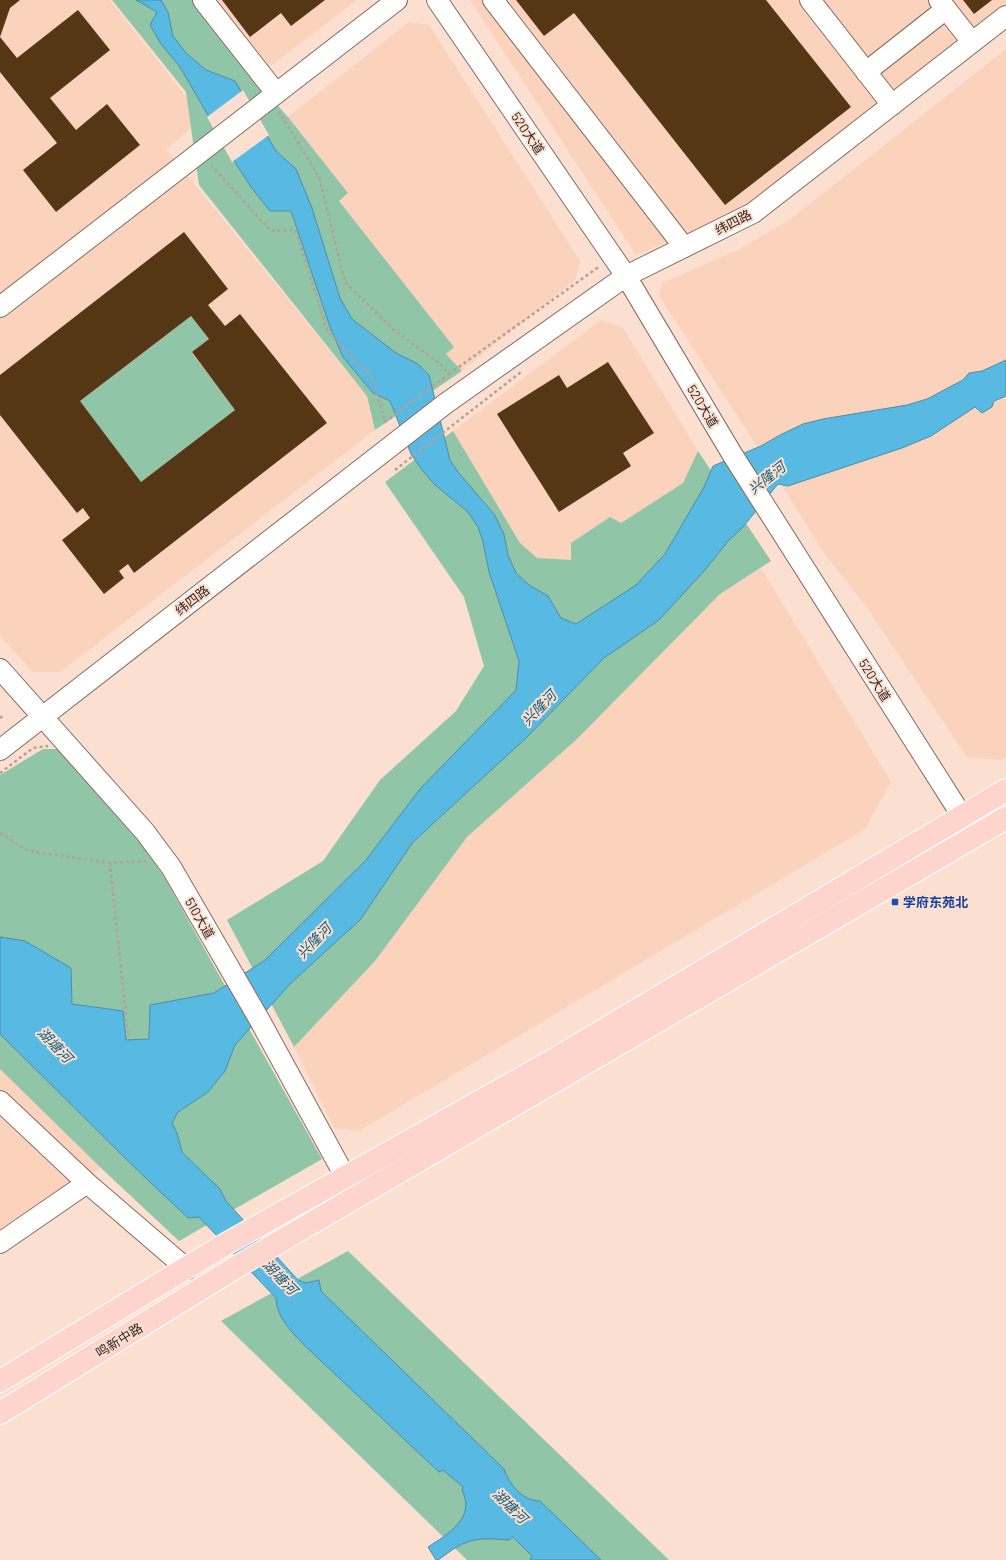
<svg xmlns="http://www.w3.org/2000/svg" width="1006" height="1560" font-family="Barlow,'Noto Sans SC',sans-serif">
	<rect width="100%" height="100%" fill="#fbdfd1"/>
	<!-- built -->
	<g fill="#fbd2bc">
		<path d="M0,0H110L203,118L166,149L367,396L375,430L60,672H33L0,636Z"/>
		<path d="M196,0H357L256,77Z"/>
		<path d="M470,0H1006V4L760,197L714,223L636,255Z"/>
		<path d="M409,22L429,25L580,261L576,279L462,371L446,354L454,347L339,201L348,193L288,117Z"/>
		<path d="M1006,49V757L1001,760L967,757L868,609L825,554L755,443L659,296L662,283L740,249L792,218Z"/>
		<path d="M601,320L623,328L698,451L683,483L621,523L571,561L537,558L520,543L453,431Z"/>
		<path d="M761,568L891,782L865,829L359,1131L334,1128L294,1047L375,961L467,837L577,739L720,594Z"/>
		<path d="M0,1069L101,1168L0,1233Z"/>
	</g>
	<!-- green -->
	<g fill="#90c6a7">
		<path d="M112,0H195L257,82L288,117L348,193L339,201L454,347L446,354L462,371L375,430L367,396L199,185L186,92Z"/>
		<path d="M191,316L209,339L192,353L235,410L141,482L80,401Z"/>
		<path d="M453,431L520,543L537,558L571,560V543L610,517L621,523L683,483L698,451L771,561L720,594L577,739L467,837L375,961L294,1047L227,920L323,861L380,780L456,711L484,666L464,597L385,482Z"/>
		<path d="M43,749H57L139,841L163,875L322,1159L179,1241L101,1168L0,1069V775Z"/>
		<path d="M348,1251L669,1560H467L221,1321Z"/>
	</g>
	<!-- water -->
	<path fill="#58b9e3" stroke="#4d8da8" d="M136,0H161L168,12L173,36L186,53L206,70L235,81L276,151L296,169L312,208L340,298L352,319L396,353L418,364L429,375L450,460L458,472L494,514L504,534L508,555L516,573L529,585L548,596L561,618L576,624L636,585L665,554L704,487L713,466L761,446L780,435L803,424L823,419L907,405L927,399L963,380L969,373L982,371L1006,360V396L994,401L992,407L982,413L975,407L931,436L902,448L788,486L778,484L743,527L728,541L705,570L659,620L604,658L526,738L413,842L360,920L291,983L235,1045L225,1071L208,1092L178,1112L172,1123L177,1133L182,1152L220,1189L226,1201L298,1280L306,1283L319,1280L321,1291L504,1469C510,1485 521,1500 540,1501L601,1560H530L532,1556L513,1537L509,1540C495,1539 479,1537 465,1543C456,1546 447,1554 438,1560H436L428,1547C448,1534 476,1518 462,1490L463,1487L443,1470L439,1472L304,1345C291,1331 277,1318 276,1298L199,1217L188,1218L129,1162L0,1034V937L25,941L71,968L72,1004L123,1011L126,1040L149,1039L150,1005L214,993L265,960L366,860L420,789L516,690L519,661L489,572L483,542L478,527L467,511L435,485L422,470L411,454L390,401L373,393L343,357L330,327L291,211H270L251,187L238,167L180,67L161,44L150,25L157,12Z"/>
	<!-- pier -->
	<path fill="#fbdfd1" d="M243,90L269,135L232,162L207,117Z"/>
	<!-- building -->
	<g fill="#563715" fill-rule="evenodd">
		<path d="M0,0H20L10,8L0,37L17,58L78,10L110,50L50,98L76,130L107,104L140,145L56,212L23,170L57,143L0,72Z"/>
		<path d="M222,0H325L291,26L281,13L250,37Z"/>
		<path d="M516,0H766L851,107L725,205L574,13L544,36Z"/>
		<path d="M963,0H992L974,14Z"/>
		<path d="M184,232L228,289L208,305L225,326L240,314L327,423L134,573L128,564L119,571L124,578L104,594L62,540L90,518L83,508L77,513L0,415V375ZM191,316L209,339L192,352L235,410L141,482L80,401Z"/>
		<path d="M608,362L654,433L623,453L631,466L559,512L497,414L559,375L567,388Z"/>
	</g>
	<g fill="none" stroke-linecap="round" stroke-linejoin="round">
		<!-- minor casing -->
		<g stroke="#8a6c5c" stroke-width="22">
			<g id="minor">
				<path d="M203,0L276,93"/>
				<path d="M437,0L626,276L732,454L962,816"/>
				<path d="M493,0L684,247"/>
				<path d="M810,0L892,105"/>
				<path d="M939,0L972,42"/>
				<path d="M866,72L946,9"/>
				<path d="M0,307L397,0"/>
				<path d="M0,669L145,832L171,867L259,1019L353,1191"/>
				<path d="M0,750L445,404L626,276L753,213L1006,16"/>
				<path d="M0,1101L87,1183L187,1269"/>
				<path d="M0,1243L87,1183"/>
			</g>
		</g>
		<!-- major casing -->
		<g stroke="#fff" stroke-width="24">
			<g id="major">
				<path d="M0,1381L224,1245L548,1063L1006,790"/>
				<path d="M0,1413L238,1266L1006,818"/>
			</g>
		</g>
		<!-- path -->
		<g stroke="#b69f94" stroke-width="2.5" stroke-dasharray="3 3" stroke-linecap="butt">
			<path d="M211,165L271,231L295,230L328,332L372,377L385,422L449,374L439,363L394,330L345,282L319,177L279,112"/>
			<path d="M449,374L600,266"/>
			<path d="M395,470L521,372"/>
			<path d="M0,718L4,715"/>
			<path d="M0,773L33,748L48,746"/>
			<path d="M0,833L28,851L110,863L146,861"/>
			<path d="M110,863L128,1036"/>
		</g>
		<!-- minor -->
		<use href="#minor" stroke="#fff" stroke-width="20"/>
		<!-- major -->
		<use href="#major" stroke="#fed5cd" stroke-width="22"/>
	</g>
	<!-- markers -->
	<rect fill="#1a4fb4" stroke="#fbdfd1" stroke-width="1.5" x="891" y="898" width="8" height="8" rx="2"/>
	<g text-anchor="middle" stroke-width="4" stroke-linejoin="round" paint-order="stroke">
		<!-- street labels -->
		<g font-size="13" fill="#32251f" stroke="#fbdfd1">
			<text transform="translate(528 133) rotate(56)" y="5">520大道</text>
			<text transform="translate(733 222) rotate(-27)" y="5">纬四路</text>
			<text transform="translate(703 406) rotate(59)" y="5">520大道</text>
			<text transform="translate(192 600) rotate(-38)" y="5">纬四路</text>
			<text transform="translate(875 680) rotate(58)" y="5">520大道</text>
			<text transform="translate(200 918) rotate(60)" y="5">510大道</text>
			<text transform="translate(119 1340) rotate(-32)" y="5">鸣新中路</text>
		</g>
		<!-- transit labels -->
		<g font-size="13" font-weight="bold" fill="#164399" stroke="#fbdfd1" text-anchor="start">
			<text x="903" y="907">学府东苑北</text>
		</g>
		<!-- water labels -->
		<g font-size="14" font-style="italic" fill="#0e5d79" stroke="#fbdfd1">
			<text transform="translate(767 478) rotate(-38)" y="5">兴隆河</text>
			<text transform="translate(539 708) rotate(-46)" y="5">兴隆河</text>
			<text transform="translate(314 941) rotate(-46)" y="5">兴隆河</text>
			<text transform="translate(55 1045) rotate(46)" y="5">湖塘河</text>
			<text transform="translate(280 1277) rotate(46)" y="5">湖塘河</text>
			<text transform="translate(510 1506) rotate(44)" y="5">湖塘河</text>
		</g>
	</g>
</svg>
